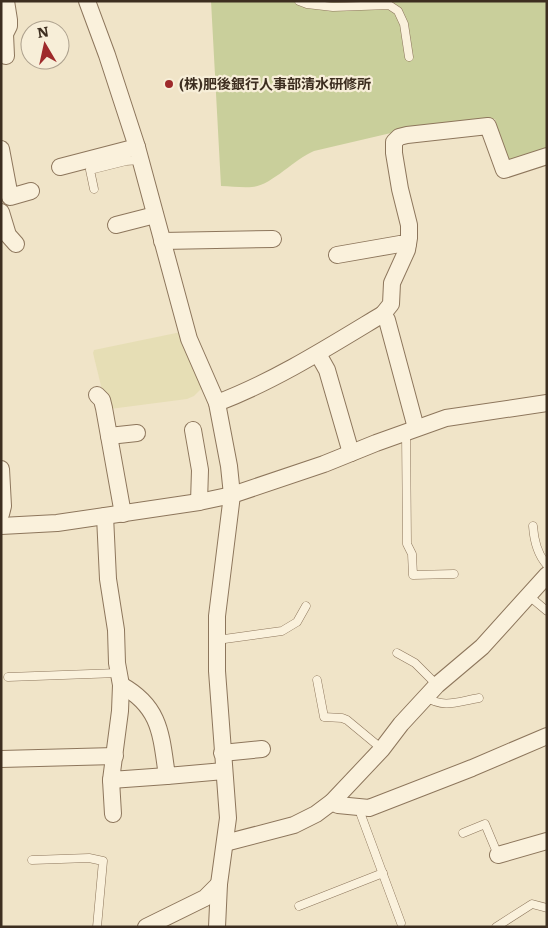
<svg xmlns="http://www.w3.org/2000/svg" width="548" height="928" font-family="Literata,'Noto Sans JP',serif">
	<rect width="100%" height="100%" fill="#f0e4c8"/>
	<!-- farmland -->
	<path fill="#e6deb5" d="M181,332L202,388L194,396L187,399L110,409L102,390L93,353L94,350Z"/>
	<!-- green -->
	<path fill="#c9cf9b" d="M211,1H547V152L507,163L495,119L391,133L314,151C294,159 271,186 252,187C242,188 231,186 221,186Z"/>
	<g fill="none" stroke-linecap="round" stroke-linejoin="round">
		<!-- service casing -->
		<g stroke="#8d765c" stroke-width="9">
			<g id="service">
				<path d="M299,1L307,4L333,7L389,5L398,11L404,24L409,57"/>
				<path d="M94,189L90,170L126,161L140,160"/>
				<path d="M406,431L407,544L412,554L413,575L454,574"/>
				<path d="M533,526C534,541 537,554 547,565"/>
				<path d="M529,596L547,611"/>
				<path d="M217,640L282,631L297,622L306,606"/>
				<path d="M397,653L415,663L437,685"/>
				<path d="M8,677L118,673"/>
				<path d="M317,680L324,717L342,718L347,720L382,749"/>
				<path d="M426,697C444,709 459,701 479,698"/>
				<path d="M361,808V815L401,923"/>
				<path d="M463,833L485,824L498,855"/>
				<path d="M32,860L89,858L103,861L97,927"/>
				<path d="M299,906L383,873"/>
				<path d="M496,927L532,904L547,908"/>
			</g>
		</g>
		<!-- minor casing -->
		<g stroke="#8d765c" stroke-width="18">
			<g id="minor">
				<path d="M87,1L107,55L137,147L189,339L217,403L229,466L232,495L217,616V671L228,818L219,884L217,927"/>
				<path d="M6,56L5,34L9,26V20L6,1"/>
				<path d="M1,149L10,197L31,191"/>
				<path d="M60,167L137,147"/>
				<path d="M1,212L8,235L16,244"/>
				<path d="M116,225L155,215"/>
				<path d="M162,241L273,239"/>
				<path d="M337,255L400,244H408"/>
				<path d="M383,314L387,320L416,428"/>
				<path d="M318,354L327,370L351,453"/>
				<path d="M97,395L102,400L104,408L123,514"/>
				<path d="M217,403C275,381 330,346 383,314L391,304L392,283L407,250L409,238V225L400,189L394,153V142L399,137L407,135L488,126L504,170L547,156"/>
				<path d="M193,430L200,470L199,502"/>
				<path d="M109,436L137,433"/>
				<path d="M1,469L3,506L1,514"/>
				<path d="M105,516L108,579L116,630L117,663L121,685L120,711L111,780L167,776"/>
				<path d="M1,526L57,523L199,502L232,495L324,464L376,443L446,418L547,403"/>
				<path d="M121,685C161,707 161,735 167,776L224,771"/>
				<path d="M222,753L262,749"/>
				<path d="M1,759L115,756"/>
				<path d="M111,780L113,814"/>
				<path d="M332,802L338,805L369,808L472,768L547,736"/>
				<path d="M225,843L294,825L316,814L332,802L382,749L401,724L437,685L482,647L547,575"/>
				<path d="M498,855L547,841"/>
				<path d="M146,927L205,898L219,884"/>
			</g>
		</g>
		<!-- service -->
		<use href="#service" stroke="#faf1dc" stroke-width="8"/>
		<!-- minor -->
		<use href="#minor" stroke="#faf1dc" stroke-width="16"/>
	</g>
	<!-- markers -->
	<circle fill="#9e2a2b" stroke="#f7eed8" stroke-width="2" cx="169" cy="84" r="5"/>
	<g text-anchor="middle" stroke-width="4.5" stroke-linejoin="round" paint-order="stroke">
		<!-- poi labels -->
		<g font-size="14" font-weight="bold" fill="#3d2e20" stroke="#f7eed8" text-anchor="start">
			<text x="179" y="89">(株)肥後銀行人事部清水研修所</text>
		</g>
	</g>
	<!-- border -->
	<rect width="548" height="928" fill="none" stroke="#3d2e20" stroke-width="5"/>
	<!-- north arrow -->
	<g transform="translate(45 45) rotate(351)"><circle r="24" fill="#f7eed8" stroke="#ada18e"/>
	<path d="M0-4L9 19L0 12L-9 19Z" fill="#9e2a2b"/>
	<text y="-8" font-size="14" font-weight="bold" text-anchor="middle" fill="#3d2e20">N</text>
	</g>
</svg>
